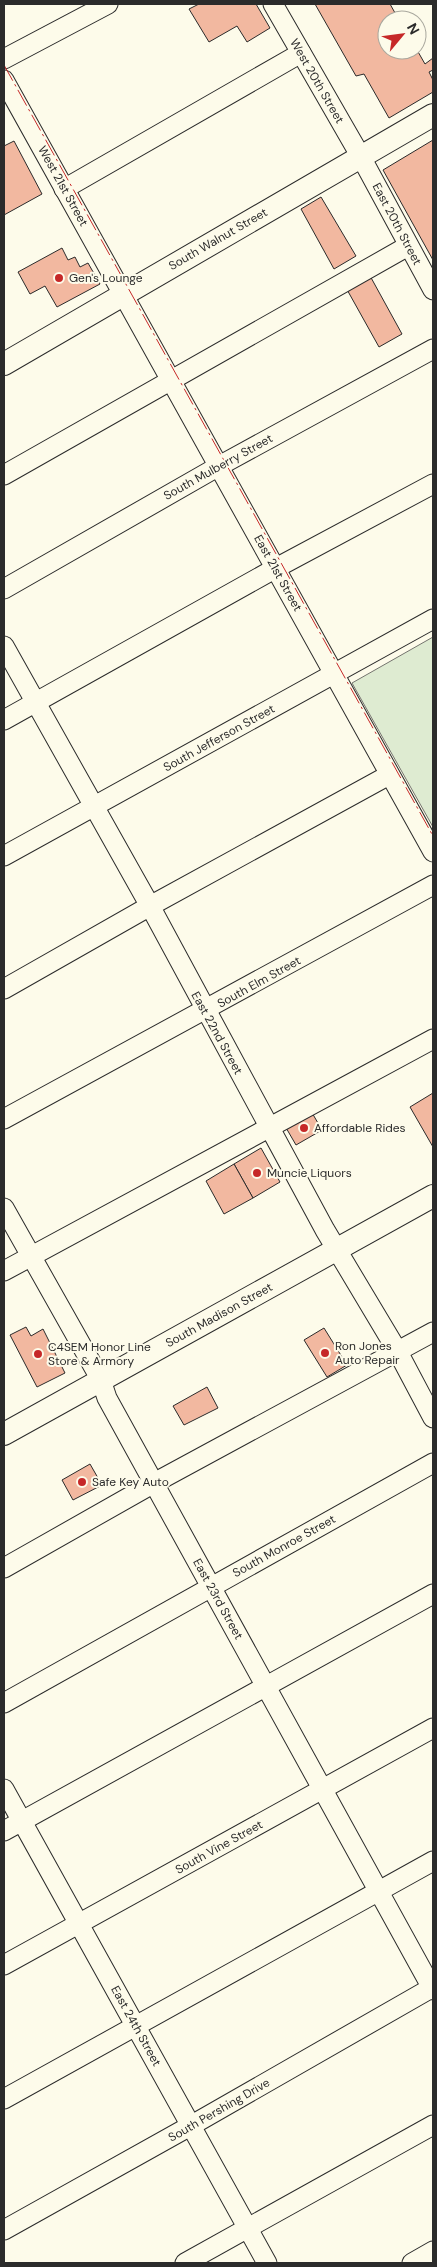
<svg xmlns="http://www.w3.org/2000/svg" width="437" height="2267" font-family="'DM Sans',sans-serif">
	<rect width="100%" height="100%" fill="#fdfbea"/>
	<!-- green -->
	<path fill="#deebd1" stroke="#74746e" d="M433,637V827L352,683Z"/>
	<!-- building -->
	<g fill="#f2b8a0" stroke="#2b2b2b">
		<path d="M199,4H256L270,28L247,42L237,26L209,42L189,9Z"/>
		<path d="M315,4H390L399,20H387V50H417L425,64L433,58V70L429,72L433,80V92L389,118L364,74L356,76Z"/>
		<path d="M433,140V260L383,170Z"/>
		<path d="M14,141L42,194L4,215V146Z"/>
		<path d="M321,197L356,256L334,269L301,209Z"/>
		<path d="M62,248L68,260L75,257L80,267L88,263L100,284L57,307L45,286L30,294L18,272Z"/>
		<path d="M369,274L402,334L379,347L345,286Z"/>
		<path d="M433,1093V1147L410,1107Z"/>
		<path d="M311,1111L322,1130L296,1145L285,1126Z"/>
		<path d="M261,1148L280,1182L253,1198L234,1164Z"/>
		<path d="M234,1164L253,1198L224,1214L206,1181Z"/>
		<path d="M26,1327L31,1336L43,1329L65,1373L37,1387L10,1335Z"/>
		<path d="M324,1328L347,1365L327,1377L304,1340Z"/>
		<path d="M207,1387L218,1408L184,1425L173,1406Z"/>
		<path d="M90,1464L102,1485L73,1500L62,1480Z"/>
	</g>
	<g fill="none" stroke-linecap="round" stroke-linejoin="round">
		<!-- minor casing -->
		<g stroke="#2b2b2b" stroke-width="21">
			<g id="minor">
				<path d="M273,4L361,157L433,290"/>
				<path d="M4,59L108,4"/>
				<path d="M4,80L433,852"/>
				<path d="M64,189L301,53"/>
				<path d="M4,475L408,246"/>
				<path d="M4,589L219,466L433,349"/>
				<path d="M4,646L150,906L325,1230L398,1352L433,1418"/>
				<path d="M4,720L276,568L433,484"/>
				<path d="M4,856L433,619"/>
				<path d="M4,989L150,906L389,775"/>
				<path d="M4,1119L433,885"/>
				<path d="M4,1208L101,1380L107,1398C214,1596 323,1793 433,1990"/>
				<path d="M4,1271L433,1039"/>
				<path d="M4,1568L154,1483L433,1332"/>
				<path d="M4,1703L433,1463"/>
				<path d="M4,1789L267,2263"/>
				<path d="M4,1831L433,1594"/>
				<path d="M4,1965L433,1728"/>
				<path d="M4,2099L433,1861"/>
				<path d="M4,2230L192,2125L433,1987"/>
				<path d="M185,2263L433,2125"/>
				<path d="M412,2263L433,2251"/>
			</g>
		</g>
		<!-- major casing -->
		<g stroke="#2b2b2b" stroke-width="24">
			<g id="major">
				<path d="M4,364L433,115"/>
				<path d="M4,1434L433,1196"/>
			</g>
		</g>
		<!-- minor -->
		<use href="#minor" stroke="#fdfbea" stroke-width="19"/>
		<!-- major -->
		<use href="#major" stroke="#fdfbea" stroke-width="22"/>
		<!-- power -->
		<path stroke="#c62828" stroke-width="1" stroke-dasharray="18 4 2.5 4" stroke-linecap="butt" d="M4,65L433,836"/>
	</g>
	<!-- markers -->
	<g fill="#c62828" stroke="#fdfbea" stroke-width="2">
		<circle cx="59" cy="278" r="5"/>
		<circle cx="304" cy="1128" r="5"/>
		<circle cx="257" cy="1173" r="5"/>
		<circle cx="325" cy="1353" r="5"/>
		<circle cx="38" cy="1354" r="5"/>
		<circle cx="82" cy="1482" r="5"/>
	</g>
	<g text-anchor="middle" stroke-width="4" stroke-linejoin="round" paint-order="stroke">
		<!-- street labels -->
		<g font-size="12" fill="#2b2b2b" stroke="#fdfbea">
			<text transform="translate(317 81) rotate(60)" y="4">West 20th Street</text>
			<text transform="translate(63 186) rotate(61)" y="4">West 21st Street</text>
			<text transform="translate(397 224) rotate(62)" y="4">East 20th Street</text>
			<text transform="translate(218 239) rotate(-30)" y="4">South Walnut Street</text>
			<text transform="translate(218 467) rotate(-29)" y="4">South Mulberry Street</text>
			<text transform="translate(278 573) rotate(61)" y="4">East 21st Street</text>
			<text transform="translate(219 738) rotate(-29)" y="4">South Jefferson Street</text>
			<text transform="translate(259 982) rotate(-29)" y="4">South Elm Street</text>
			<text transform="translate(217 1033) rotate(61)" y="4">East 22nd Street</text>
			<text transform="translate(219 1315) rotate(-29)" y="4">South Madison Street</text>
			<text transform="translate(284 1546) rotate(-29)" y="4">South Monroe Street</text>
			<text transform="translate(218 1599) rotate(61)" y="4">East 23rd Street</text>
			<text transform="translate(219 1847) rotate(-29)" y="4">South Vine Street</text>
			<text transform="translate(136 2026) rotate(61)" y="4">East 24th Street</text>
			<text transform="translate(219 2110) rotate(-30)" y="4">South Pershing Drive</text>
		</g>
		<!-- poi labels -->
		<g font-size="12" fill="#2b2b2b" stroke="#fdfbea" text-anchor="start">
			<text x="69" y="282">Gen's Lounge</text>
			<text x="314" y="1132">Affordable Rides</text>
			<text x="267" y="1177">Muncie Liquors</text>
			<text x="335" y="1350">Ron Jones<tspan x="335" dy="14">Auto Repair</tspan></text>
			<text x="48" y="1351">C4SEM Honor Line<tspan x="48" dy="14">Store &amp; Armory</tspan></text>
			<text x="92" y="1486">Safe Key Auto</text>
		</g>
	</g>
	<!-- border -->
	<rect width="437" height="2267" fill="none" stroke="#2b2b2b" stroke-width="10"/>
	<!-- north arrow -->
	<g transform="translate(402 35) rotate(61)"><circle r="24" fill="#fdfbea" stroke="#a9a89e"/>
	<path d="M0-4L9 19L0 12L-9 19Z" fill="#c62828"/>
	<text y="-8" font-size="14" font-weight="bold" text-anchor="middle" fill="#2b2b2b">N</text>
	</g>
</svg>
